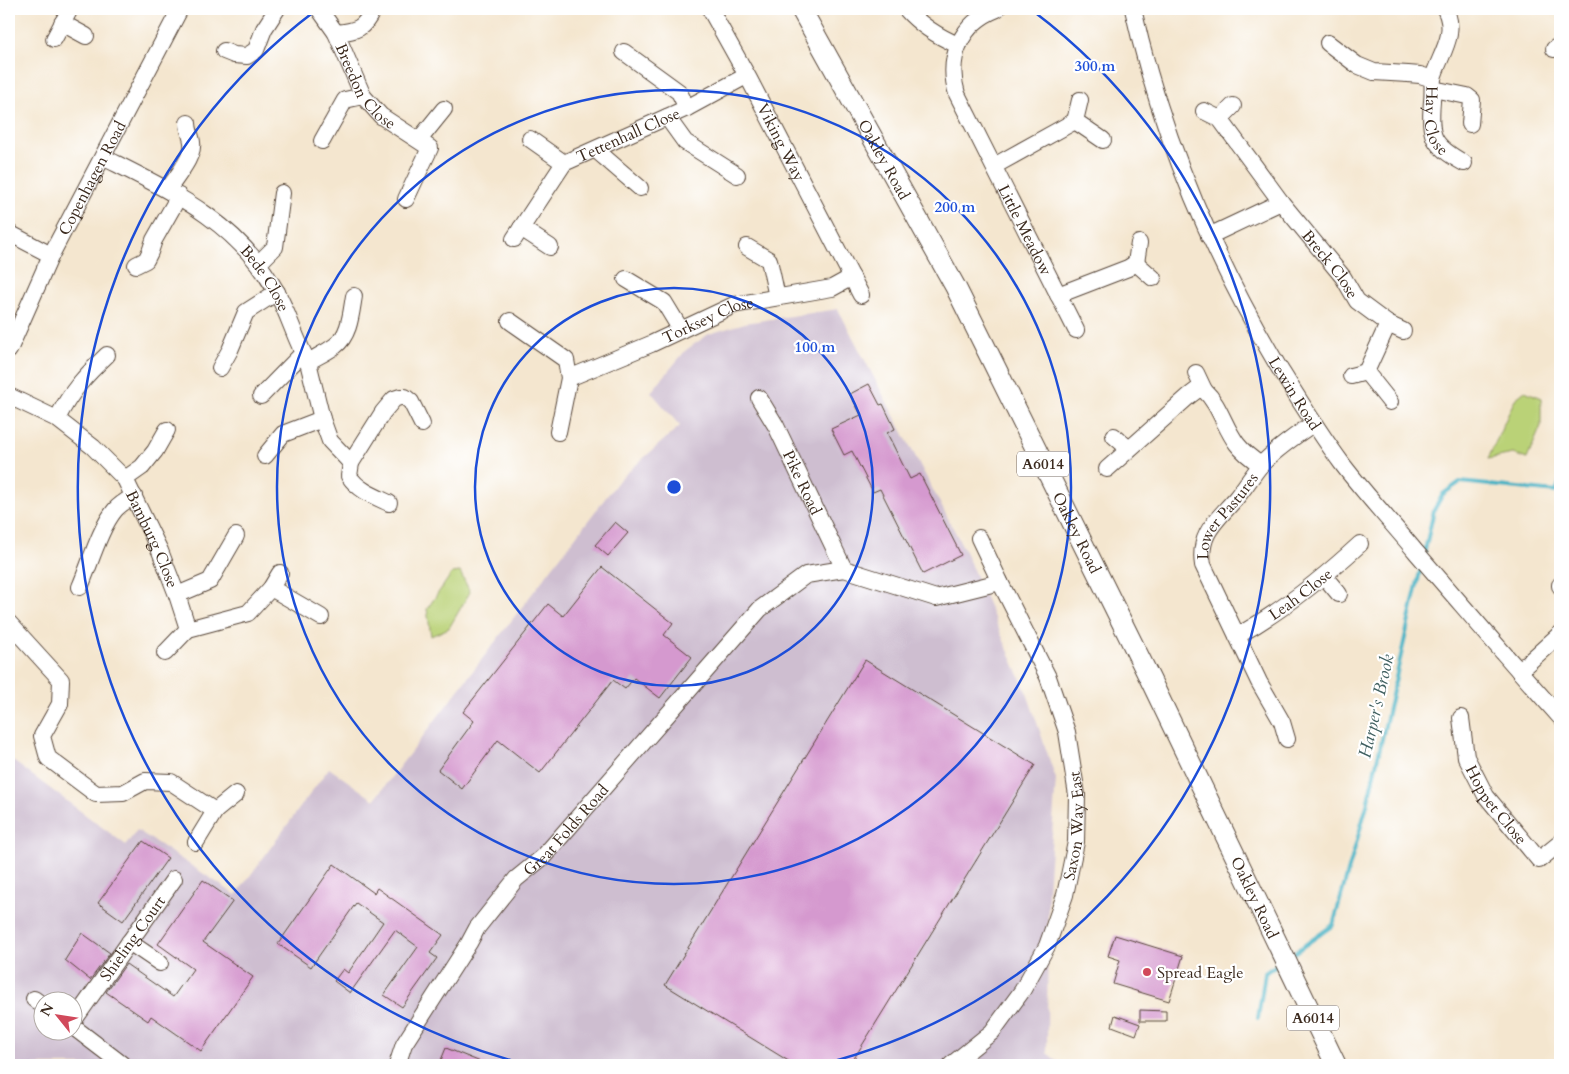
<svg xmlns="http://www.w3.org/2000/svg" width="1569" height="1074" font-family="Cardo,serif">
	<rect width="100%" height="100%" fill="#fff"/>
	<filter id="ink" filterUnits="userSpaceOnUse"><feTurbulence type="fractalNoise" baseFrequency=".02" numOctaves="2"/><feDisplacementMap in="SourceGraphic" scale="10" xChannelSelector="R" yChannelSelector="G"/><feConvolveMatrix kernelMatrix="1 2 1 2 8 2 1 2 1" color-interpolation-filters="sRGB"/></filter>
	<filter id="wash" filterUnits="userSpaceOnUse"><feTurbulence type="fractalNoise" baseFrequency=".0096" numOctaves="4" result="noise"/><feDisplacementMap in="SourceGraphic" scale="20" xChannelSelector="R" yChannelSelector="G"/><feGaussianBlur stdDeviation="1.12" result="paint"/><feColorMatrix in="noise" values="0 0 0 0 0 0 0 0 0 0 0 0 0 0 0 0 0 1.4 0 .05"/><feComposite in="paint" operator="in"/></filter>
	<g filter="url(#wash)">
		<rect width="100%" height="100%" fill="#f4e6cf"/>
		<!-- industrial -->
		<path fill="#cebed0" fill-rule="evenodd" d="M838,309L964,549L1028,696L1056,779L1048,890L1047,1053L1062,1065H9V758L126,845L137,830L236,895L329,768L374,800L620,479L680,426L651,392L686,350L709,334L745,323ZM42,1002H72V1032H42Z"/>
		<!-- green -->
		<g fill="#bad277" stroke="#7a7e4a">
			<path d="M1525,391L1541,398V426L1527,459L1513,454L1488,459L1515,399Z"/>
			<path d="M460,572L470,592L449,628L431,636L427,609L452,573Z"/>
		</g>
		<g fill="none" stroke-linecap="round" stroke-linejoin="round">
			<!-- stream -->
			<g stroke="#47b2c4" stroke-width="4">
				<path d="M1424,555L1434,510L1443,494L1460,482L1556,492L1560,481"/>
				<path d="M1291,955L1333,925L1367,805L1421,567"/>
				<path d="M1258,1018L1265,973L1279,963"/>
				<path d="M1251,1065V1064"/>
			</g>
		</g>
		<g id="blocks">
			<!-- building -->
			<g fill="#d599cf">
				<path d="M869,384L880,405L883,404L895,429L887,433L910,479L920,474L961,555L923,574L880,489L873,492L852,451L844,455L831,429L861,415L850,394Z"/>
				<path d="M615,522L628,533L608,556L595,545Z"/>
				<path d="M602,567L673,623L664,635L692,657L660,698L634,678L625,689L613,680L540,773L498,740L462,789L438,770L474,721L463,712L548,604L563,616Z"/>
				<path d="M865,660L1035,765L850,1065H795L665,985Z"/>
				<path d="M143,841L168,858L123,921L98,903Z"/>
				<path d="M334,864L374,893L377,888L443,935L430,953L437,958L402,1007L384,995L418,947L395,930L350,993L334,981L343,969L348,973L383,922L356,903L311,967L278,944Z"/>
				<path d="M203,880L233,901L203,942L253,977L201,1051L151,1016L148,1021L106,992L126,964L173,997L193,969L158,944Z"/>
				<path d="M82,933L110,953L90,980L65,960Z"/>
				<path d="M1115,935L1183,956L1169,1001L1113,984L1120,960L1108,956Z"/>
				<path d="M1140,1010L1166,1011V1021H1140Z"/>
				<path d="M1115,1015L1140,1024L1136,1035L1112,1026Z"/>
				<path d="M446,1048L488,1065H439Z"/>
			</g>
		</g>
	</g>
	<g filter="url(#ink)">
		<use href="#blocks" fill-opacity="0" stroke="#574639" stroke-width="1"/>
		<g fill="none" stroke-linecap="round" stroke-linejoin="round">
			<!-- minor casing -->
			<g stroke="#574639" stroke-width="18">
				<g id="minor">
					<path id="s1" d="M319,9L336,33L363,96L381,116L430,148L406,199"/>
					<path id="s2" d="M710,9L749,79L861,295"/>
					<path d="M906,9C921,26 937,36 958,45"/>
					<path id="s3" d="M997,9C961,23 946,58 957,94L1076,330"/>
					<path id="s4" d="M1133,9C1161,135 1212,255 1278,366C1299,400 1319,433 1343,465C1366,495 1392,523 1416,552C1464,607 1511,663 1560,717"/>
					<path id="s5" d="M1445,9C1458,34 1440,54 1433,78C1432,85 1433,94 1432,101C1429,137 1432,145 1464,163"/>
					<path d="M62,23L86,36"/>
					<path d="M336,33C357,31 364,29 373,9"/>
					<path d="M54,39L70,9"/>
					<path d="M1328,43L1357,65L1374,72L1408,74L1420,75L1433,79"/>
					<path d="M1554,49L1560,45"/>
					<path d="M224,51L234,55L247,56L256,50L264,29L277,9"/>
					<path d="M624,52L679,92L687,108"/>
					<path d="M1433,89L1467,96L1472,100L1470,124"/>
					<path d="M1204,111L1220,119L1281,202"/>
					<path d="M667,117L685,142L737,175"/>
					<path d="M1220,119L1233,106"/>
					<path d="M1075,121L1103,140"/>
					<path d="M530,139L564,163"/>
					<path d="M419,140L444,109"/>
					<path d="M322,141L345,100L363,96"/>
					<path d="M596,150L640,188"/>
					<path id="s6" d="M103,157C172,192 237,221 276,291C289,314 295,340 308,362L322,419L330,441L351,463"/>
					<path d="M994,166L1075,121L1080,100"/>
					<path d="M168,190C175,178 195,156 192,142C191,135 188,130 188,123"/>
					<path d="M521,228L550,247"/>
					<path d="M9,233L51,255"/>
					<path id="s7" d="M1209,236L1281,202L1343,277L1357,301L1388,324L1366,372"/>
					<path id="s8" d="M514,239L564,163L687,108L746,76"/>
					<path d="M747,247L769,260L777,297"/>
					<path d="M259,263L275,247L282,193"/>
					<path d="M1136,263L1153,278"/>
					<path d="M1136,263L1139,243"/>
					<path d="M136,265L146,260L150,252L154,240L179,196"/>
					<path d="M626,279L664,302L681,330"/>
					<path d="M1058,295L1128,268L1136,263"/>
					<path d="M510,321L566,360L569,378L558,432"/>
					<path d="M1388,324L1403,331"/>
					<path id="s9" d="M9,350L51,255L180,9"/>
					<path d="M308,362C316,357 327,352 335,346C350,335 351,313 354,296"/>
					<path d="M220,368L230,350L246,312L277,292"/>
					<path d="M1366,372L1390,402"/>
					<path d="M1196,373L1204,390"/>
					<path d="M1351,376L1366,372"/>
					<path id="s10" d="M569,378L651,344L734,305L832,288L852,277"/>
					<path id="s11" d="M9,396L57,419L93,447L125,479L160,551L177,595L188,629L248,613L271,588L280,573"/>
					<path d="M261,396L303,353"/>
					<path id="s12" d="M759,398L776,426L844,569"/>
					<path d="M57,419C71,391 85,376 107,355"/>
					<path d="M1114,436L1129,449"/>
					<path d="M265,456L283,434L322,419"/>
					<path d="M1107,469L1189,396L1197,390H1204C1220,405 1224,427 1237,444C1244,453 1252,459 1261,465"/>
					<path d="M125,479L142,467L155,451L167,430"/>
					<path d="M389,503C374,496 358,490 349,476L351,463L383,412L394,399L400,397H405L411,402L422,424"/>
					<path d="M1324,576L1339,594"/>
					<path d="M1560,585V586"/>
					<path d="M80,587C90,564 100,528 115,510C120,504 127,500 134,496"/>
					<path d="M271,588L321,617"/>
					<path d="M177,595L210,581L236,536"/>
					<path d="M9,623L61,680L60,704L42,736L48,758L96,794L123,793L145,781L171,782L215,811"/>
					<path id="s13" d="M1237,636C1282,611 1322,579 1360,544"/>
					<path d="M165,653L188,629"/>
					<path d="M1519,671L1560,634"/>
					<path id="s14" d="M1461,718L1466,757L1486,796L1539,860L1560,843"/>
					<path id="s15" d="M1287,739L1282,722L1259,682L1203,565C1198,532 1218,520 1237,497C1245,487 1252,476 1260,466C1274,450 1297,435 1314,423"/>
					<path d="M196,842L215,811L236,794"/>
					<path d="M129,942L160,963"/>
					<path d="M34,999L42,1005"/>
					<path id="s16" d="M72,1023L174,879"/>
					<path d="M72,1026L123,1065"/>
					<path id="s17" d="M397,1065L404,1044L469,943L477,928L516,879L543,857L760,609L806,575L844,569L936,598L1000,582"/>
					<path id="s18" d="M951,1065L992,1032L1022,991L1047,946L1065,895L1076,842L1077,795L1067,732L1048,677L1000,582L979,538"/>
				</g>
			</g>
			<!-- major casing -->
			<g stroke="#574639" stroke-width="22">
				<g id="major">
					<path id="s19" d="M801,9L956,288L1150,679L1336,1065"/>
				</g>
			</g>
			<!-- minor -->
			<use href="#minor" stroke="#fff" stroke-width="16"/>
			<!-- major -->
			<use href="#major" stroke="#fff" stroke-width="20"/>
		</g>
	</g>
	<!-- distance rings -->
	<g fill="none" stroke="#1d4ed8" stroke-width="2.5">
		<circle cx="674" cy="487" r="199"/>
		<circle cx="674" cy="487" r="397"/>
		<path d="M525 1064A596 596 0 0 1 315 11M1033 11A596 596 0 0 1 823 1064"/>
	</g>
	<!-- markers -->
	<circle fill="#d1495b" stroke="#fff" stroke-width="2" cx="1147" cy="972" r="5"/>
	<g text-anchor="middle" stroke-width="4.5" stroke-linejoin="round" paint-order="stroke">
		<!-- shield labels -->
		<g fill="#fff" stroke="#766a62" stroke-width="1">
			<rect x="1017" y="451.5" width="52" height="25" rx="4"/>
			<rect x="1287" y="1005.5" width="52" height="25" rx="4"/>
		</g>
		<g font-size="15" font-weight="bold" fill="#3b2a1e">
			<text x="1043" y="469">A6014</text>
			<text x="1313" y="1023">A6014</text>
		</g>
		<!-- street labels -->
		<g font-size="16" fill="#3b2a1e" stroke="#fff">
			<text dy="6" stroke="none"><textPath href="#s1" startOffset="91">Breedon Close</textPath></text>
			<text dy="6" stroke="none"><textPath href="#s5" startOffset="116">Hay Close</textPath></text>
			<text dy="6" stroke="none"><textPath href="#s8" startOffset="161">Tettenhall Close</textPath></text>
			<text dy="6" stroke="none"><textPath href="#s2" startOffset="151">Viking Way</textPath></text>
			<text dy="6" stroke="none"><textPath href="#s19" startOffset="172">Oakley Road</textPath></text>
			<text dy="6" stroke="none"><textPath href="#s9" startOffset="191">Copenhagen Road</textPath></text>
			<text dy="6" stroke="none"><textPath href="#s3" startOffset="256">Little Meadow</textPath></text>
			<text dy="6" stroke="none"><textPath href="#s7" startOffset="159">Breck Close</textPath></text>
			<text dy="6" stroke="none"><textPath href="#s6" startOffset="206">Bede Close</textPath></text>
			<text dy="6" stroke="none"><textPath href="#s10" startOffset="151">Torksey Close</textPath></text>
			<text dy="6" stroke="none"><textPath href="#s4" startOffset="419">Lewin Road</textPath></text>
			<text dy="6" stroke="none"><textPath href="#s12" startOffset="95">Pike Road</textPath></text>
			<text dy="6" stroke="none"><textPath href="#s15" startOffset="250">Lower Pastures</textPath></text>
			<text dy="6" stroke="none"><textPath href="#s19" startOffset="592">Oakley Road</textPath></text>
			<text dy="6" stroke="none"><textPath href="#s11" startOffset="210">Bamburg Close</textPath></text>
			<text dy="6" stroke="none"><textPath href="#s13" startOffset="76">Leah Close</textPath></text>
			<text dy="6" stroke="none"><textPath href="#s14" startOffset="96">Hoppet Close</textPath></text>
			<text dy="6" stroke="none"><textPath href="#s18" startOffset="279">Saxon Way East</textPath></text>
			<text dy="6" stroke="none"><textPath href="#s17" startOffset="292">Great Folds Road</textPath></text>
			<text dy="6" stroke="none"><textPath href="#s19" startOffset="998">Oakley Road</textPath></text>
			<text dy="6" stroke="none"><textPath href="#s16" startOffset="104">Shieling Court</textPath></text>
		</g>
		<!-- poi labels -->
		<g font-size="16" fill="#3b2a1e" stroke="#fff" text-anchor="start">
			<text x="1157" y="978">Spread Eagle</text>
		</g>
		<!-- water labels -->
		<g font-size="18" font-style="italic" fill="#406060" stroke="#fff">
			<text transform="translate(1376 706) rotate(-77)" y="6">Harper's Brook</text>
		</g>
	</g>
	<circle cx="674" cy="487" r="8" fill="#1d4ed8" stroke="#fff" stroke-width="2.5"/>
	<g font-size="15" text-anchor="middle" font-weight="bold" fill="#1d4ed8" stroke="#fff" stroke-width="4.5" stroke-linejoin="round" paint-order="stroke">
		<text x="1095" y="71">300 m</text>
		<text x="955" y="212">200 m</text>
		<text x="815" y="352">100 m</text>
	</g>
	<!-- margin -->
	<rect width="1569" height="1074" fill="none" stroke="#fff" stroke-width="30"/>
	<!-- north arrow -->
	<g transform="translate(58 1016) rotate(300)"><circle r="24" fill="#ffffff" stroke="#b1aaa5"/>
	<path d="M0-4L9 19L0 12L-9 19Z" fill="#d1495b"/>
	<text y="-8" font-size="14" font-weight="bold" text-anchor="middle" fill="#3b2a1e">N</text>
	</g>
</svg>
